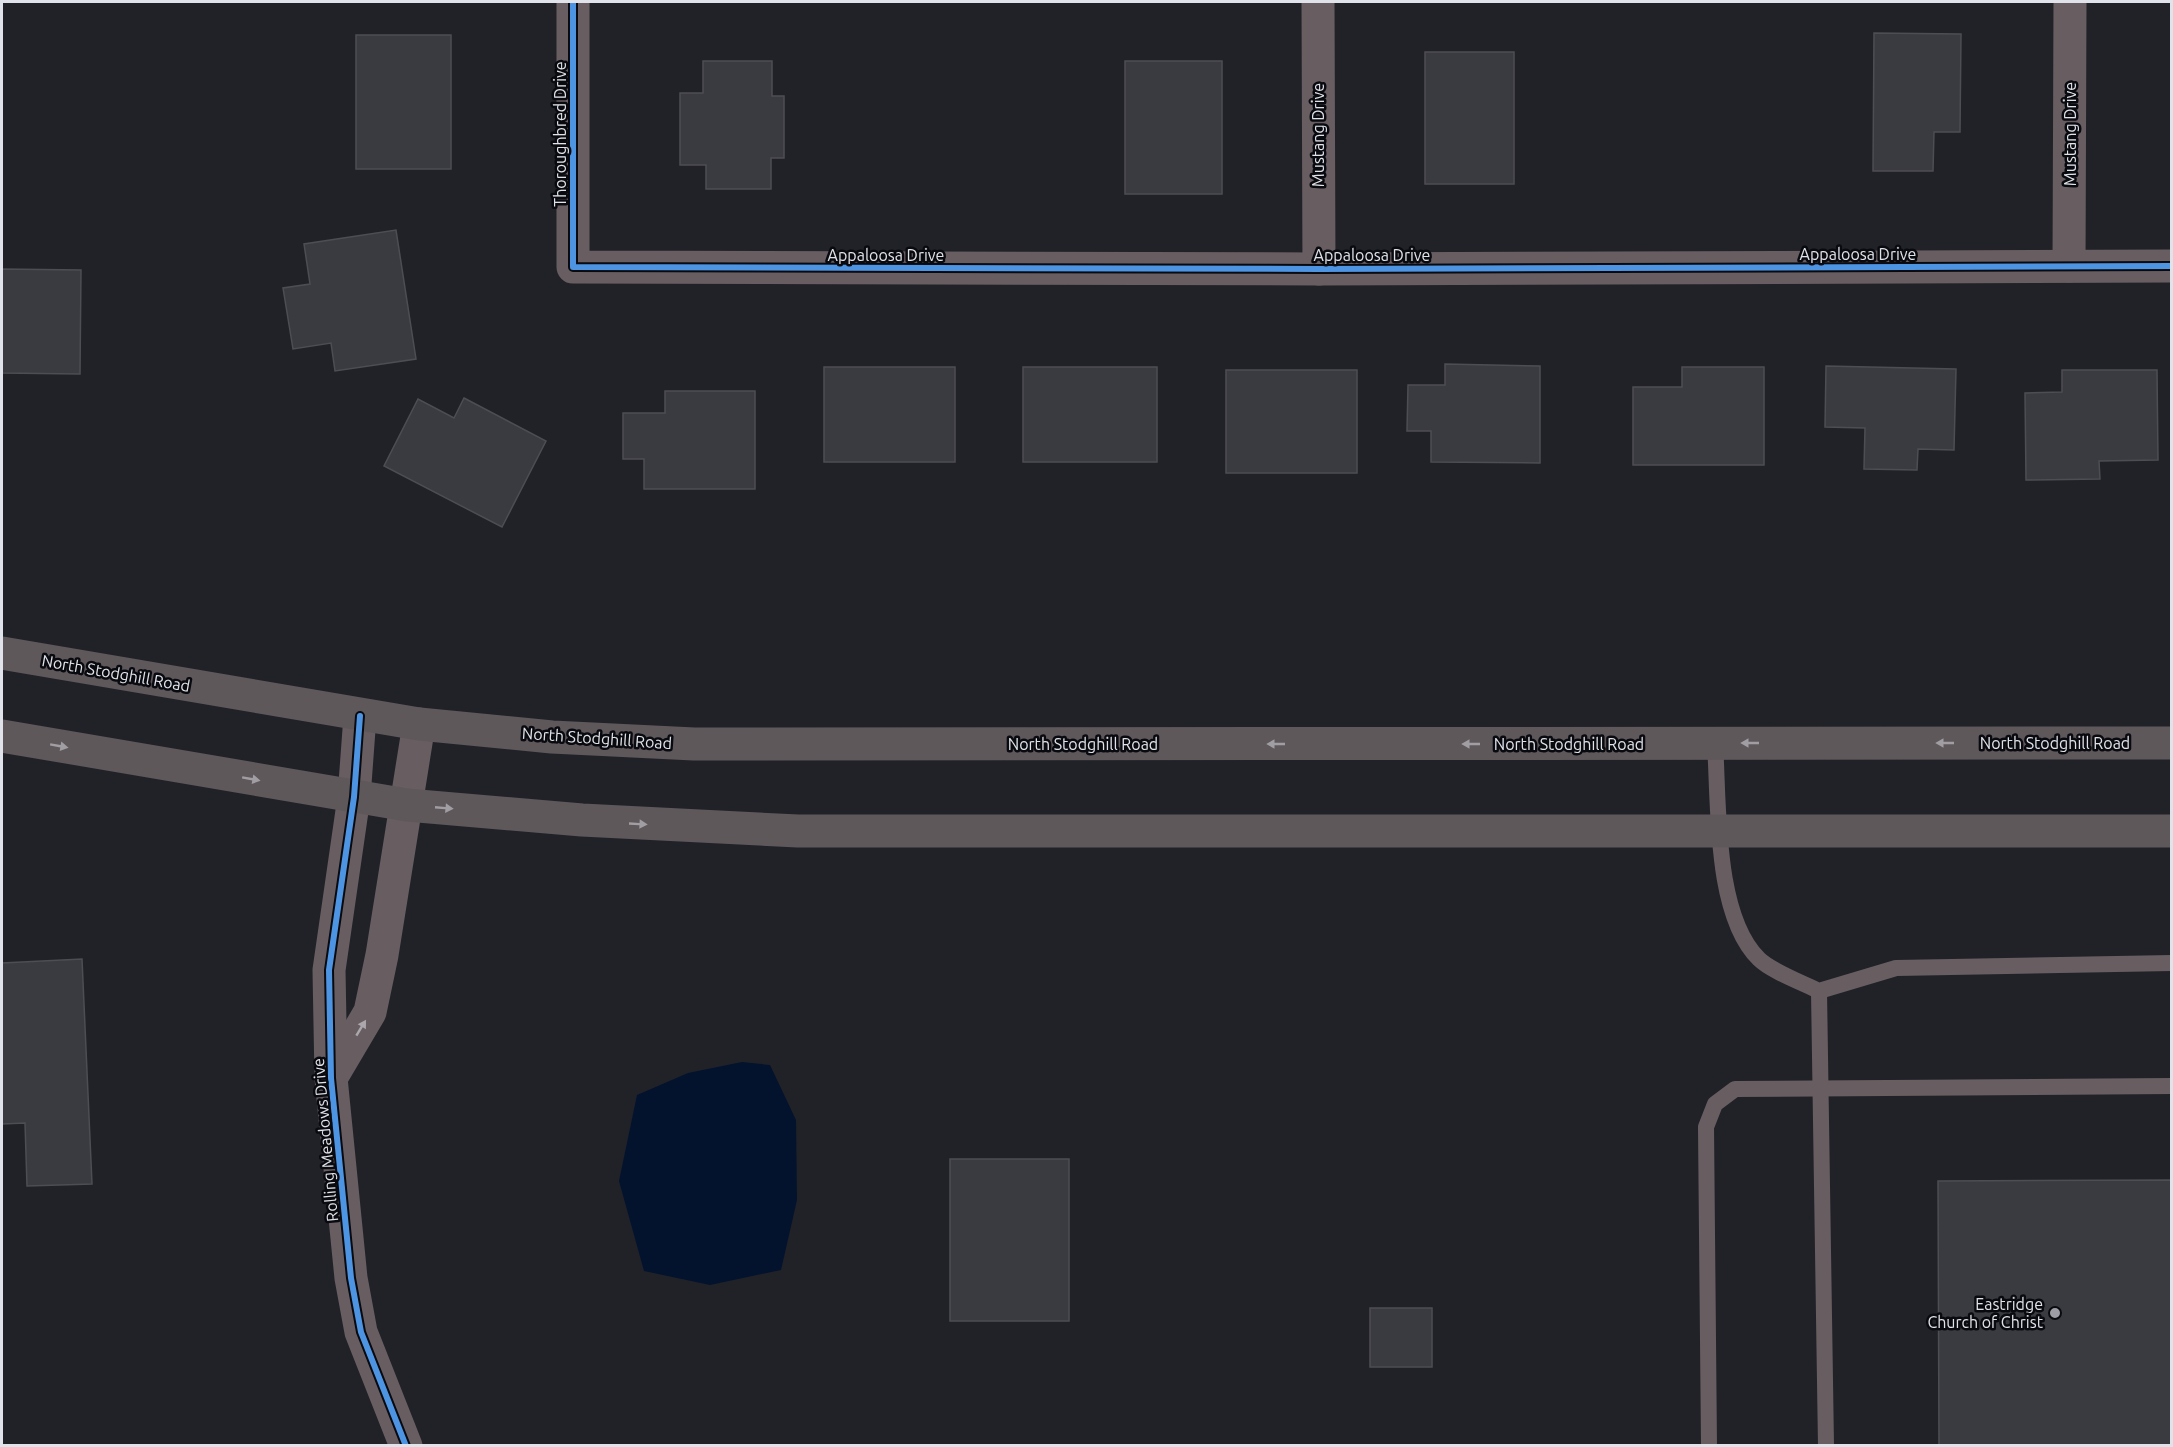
<svg xmlns="http://www.w3.org/2000/svg" width="2173" height="1447" font-family="Ubuntu,sans-serif">
	<rect width="100%" height="100%" fill="#212228"/>
	<!-- water -->
	<path fill="#03132d" d="M742,1062L770,1065L796,1120L797,1200L781,1270L710,1285L644,1271L619,1181L637,1095L688,1073Z"/>
	<!-- building -->
	<g fill="#3a3b40" stroke="#4d4e53" stroke-width="1.5">
		<path d="M1874,33L1961,34L1960,132H1934L1933,171H1873Z"/>
		<rect x="356" y="35" width="95" height="134"/>
		<rect x="1425" y="52" width="89" height="132"/>
		<path d="M703,61H772V96H784V158H771V189H706V165H680V93H703Z"/>
		<rect x="1125" y="61" width="97" height="133"/>
		<path d="M396,230L416,359L335,371L331,343L293,349L283,288L310,284L304,244Z"/>
		<path d="M2,269L81,270L80,374L2,373Z"/>
		<path d="M1445,364L1540,366V463L1431,462V431H1407L1408,385H1445Z"/>
		<path d="M1826,366L1956,369L1954,450L1918,449L1917,470L1864,469L1865,428L1825,427Z"/>
		<rect x="824" y="367" width="131" height="95"/>
		<rect x="1023" y="367" width="134" height="95"/>
		<path d="M1682,367H1764V465H1633V387H1682Z"/>
		<rect x="1226" y="370" width="131" height="103"/>
		<path d="M2062,370H2157L2158,460L2099,461L2100,479L2026,480L2025,393L2062,392Z"/>
		<path d="M665,391H755V489H644V459H623V413H665Z"/>
		<path d="M464,398L546,441L502,527L384,466L418,399L454,418Z"/>
		<path d="M82,959L92,1184L27,1186L25,1123L2,1124V963Z"/>
		<rect x="950" y="1159" width="119" height="162"/>
		<path d="M2172,1180V1446H1939L1938,1181Z"/>
		<rect x="1370" y="1308" width="62" height="59"/>
	</g>
	<g fill="none" stroke-linecap="round" stroke-linejoin="round">
		<!-- service -->
		<g stroke="#685e61" stroke-width="16">
			<path d="M1715,743C1719,804 1714,915 1759,959C1771,971 1803,983 1819,991L1896,968L2172,963"/>
			<path d="M1819,991L1826,1446"/>
			<path d="M1709,1446L1706,1127L1715,1104L1735,1089L2172,1086"/>
		</g>
		<!-- minor -->
		<g stroke="#685e61" stroke-width="33">
			<path d="M573,2V267L1319,269L2172,266"/>
			<path d="M1318,2L1319,269"/>
			<path d="M2069,266L2070,2"/>
			<path d="M360,716L354,797L329,970L331,1078L351,1278L361,1332L406,1446"/>
			<path d="M331,1078L370,1012L382,955L419,724"/>
		</g>
		<!-- secondary -->
		<g stroke="#5f585b" stroke-width="33">
			<path d="M2,653L419,724L552,737L694,744L2172,743"/>
			<path d="M2,736L407,805L582,820L798,831H2172"/>
		</g>
		<!-- cycleway casing -->
		<g stroke="#090a0f" stroke-width="10">
			<g id="cycleway">
				<path d="M573,2V267L1319,269L2172,266"/>
				<path d="M360,716L354,797L329,970L331,1078L351,1278L361,1332L406,1446"/>
			</g>
		</g>
		<!-- cycleway -->
		<use href="#cycleway" stroke="#4d94e3" stroke-width="6"/>
	</g>
	<!-- one-way arrows -->
	<defs><path id="oneway-solid" d="M-6-.8H1V-3.2L6.5 0L1 3.2V.8H-6Z" transform="scale(1.5)"/></defs>
	<g fill="#a09ea2">
		<use href="#oneway-solid" transform="translate(1750 743) rotate(180)"/>
		<use href="#oneway-solid" transform="translate(1945 743) rotate(180)"/>
		<use href="#oneway-solid" transform="translate(1276 744) rotate(180)"/>
		<use href="#oneway-solid" transform="translate(1471 744) rotate(180)"/>
		<use href="#oneway-solid" transform="translate(59 746) rotate(10)"/>
		<use href="#oneway-solid" transform="translate(251 779) rotate(10)"/>
		<use href="#oneway-solid" transform="translate(444 808) rotate(5)"/>
		<use href="#oneway-solid" transform="translate(638 824) rotate(3)"/>
	</g>
	<use fill="#aba7ac" href="#oneway-solid" transform="translate(361 1028) rotate(-59)"/>
	<!-- markers -->
	<circle fill="#9e9fa6" stroke="#090a0f" stroke-width="2" cx="2055" cy="1313" r="6"/>
	<g text-anchor="middle" stroke-width="5" stroke-linejoin="round" paint-order="stroke">
		<!-- street labels -->
		<g font-size="16" fill="#e1e3ea" stroke="#090a0f">
			<text transform="translate(560 134) rotate(-90)" y="6">Thoroughbred Drive</text>
			<text transform="translate(2070 134) rotate(-90)" y="6">Mustang Drive</text>
			<text transform="translate(1318 135) rotate(-90)" y="6">Mustang Drive</text>
			<text x="1858" y="260">Appaloosa Drive</text>
			<text x="886" y="261">Appaloosa Drive</text>
			<text x="1372" y="261">Appaloosa Drive</text>
			<text transform="translate(116 673) rotate(10)" y="6">North Stodghill Road</text>
			<text transform="translate(597 738) rotate(4)" y="6">North Stodghill Road</text>
			<text x="2055" y="749">North Stodghill Road</text>
			<text x="1083" y="750">North Stodghill Road</text>
			<text x="1569" y="750">North Stodghill Road</text>
			<text transform="translate(325 1140) rotate(-95)" y="6">Rolling Meadows Drive</text>
		</g>
		<!-- poi labels -->
		<g font-size="16" fill="#e1e3ea" stroke="#090a0f" text-anchor="end">
			<text x="2043" y="1310">Eastridge<tspan x="2043" dy="18">Church of Christ</tspan></text>
		</g>
	</g>
	<!-- border -->
	<rect width="2173" height="1447" fill="none" stroke="#e1e3ea" stroke-width="6"/>
</svg>
